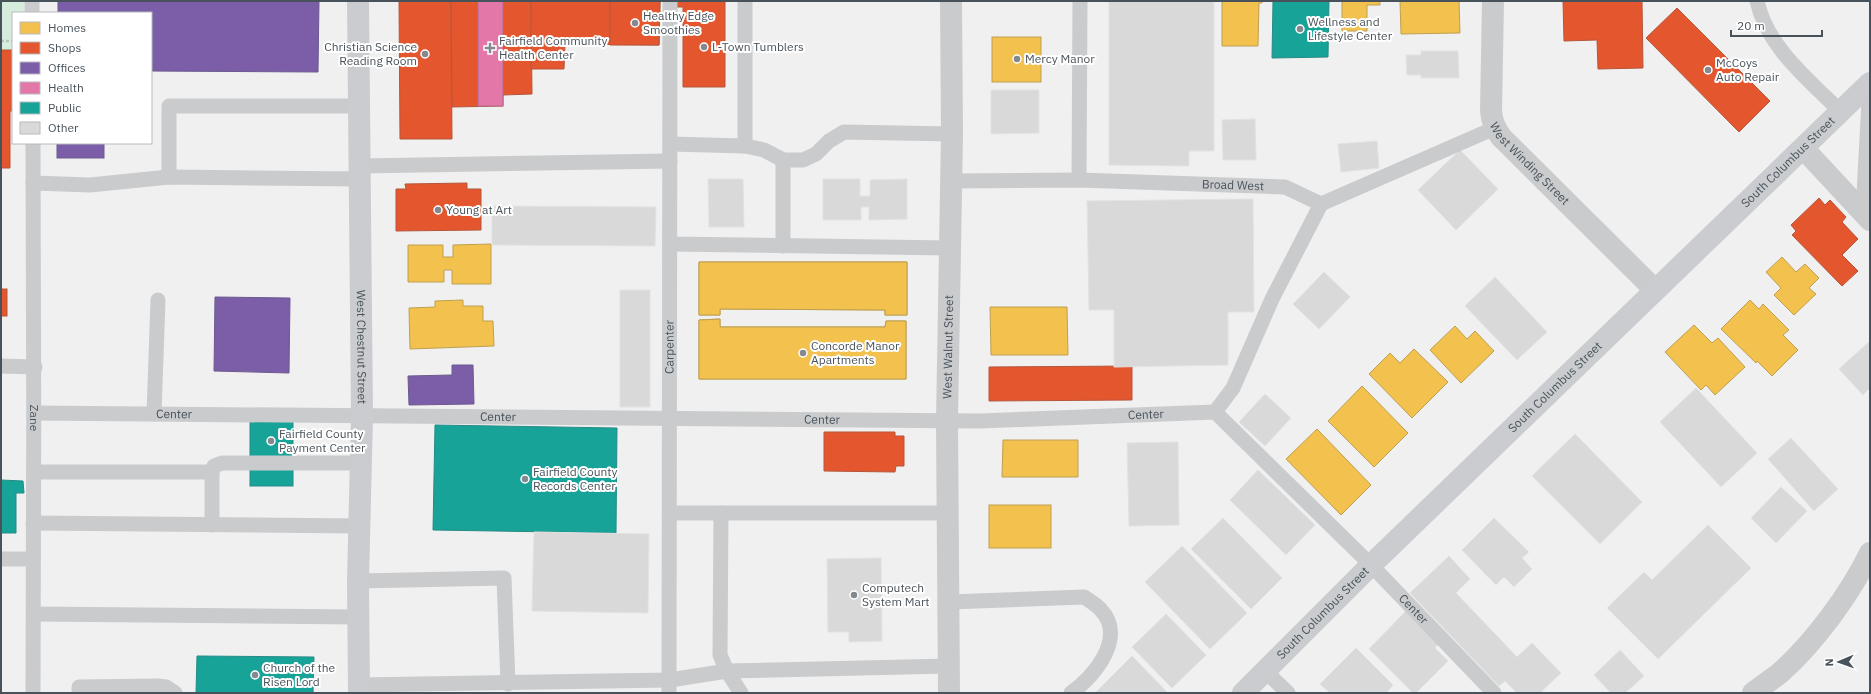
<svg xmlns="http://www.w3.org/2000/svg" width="1871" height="694" font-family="'IBM Plex Sans',sans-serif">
	<rect width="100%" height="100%" fill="#f0f0f0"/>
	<!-- green -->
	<path fill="#d6edde" d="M1,1H24V13H13V50H1Z"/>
	<!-- homes -->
	<g fill="#f2c14e" stroke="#bfa052">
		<path d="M1222,1H1262V3H1259L1258,46H1222Z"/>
		<path d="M1342,1H1380V5H1367V31H1342Z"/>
		<path d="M1400,1H1459L1460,33L1401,34Z"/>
		<rect x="992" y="37" width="49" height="45"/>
		<path d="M491,244V284H452V270H444V282H408V245H443V257H453V245Z"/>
		<path d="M1782,257L1796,272L1805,264L1819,278L1809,288L1816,294L1794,315L1774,295L1781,288L1766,272Z"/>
		<path d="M699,262H907V315H885V310L720,309V315H699Z"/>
		<path d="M699,262H907V315H885V310L720,309V315H699Z"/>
		<path d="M463,300V306H483V321H493L494,346L410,349L409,308L435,307V301Z"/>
		<path d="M1750,300L1759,309L1763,304L1789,330L1783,335L1798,350L1772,376L1757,361L1756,363L1721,329Z"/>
		<path d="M990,307H1067L1068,355H991Z"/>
		<path d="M720,319V327H885L886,321H906V379H699V320Z"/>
		<path d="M720,319V327H885L886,321H906V379H699V320Z"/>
		<path d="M1694,325L1712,343L1718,338L1745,367L1715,395L1706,385L1701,390L1665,352Z"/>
		<path d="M1455,326L1467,339L1475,331L1494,351L1461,383L1430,350Z"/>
		<path d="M1414,349L1448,382L1412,418L1369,374L1390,353L1400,363Z"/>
		<path d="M1362,386L1408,433L1374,467L1328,421Z"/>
		<path d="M1317,429L1371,485L1341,515L1286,459Z"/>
		<path d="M1003,440H1078V477H1002Z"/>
		<rect x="989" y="505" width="62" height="43"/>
	</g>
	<!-- shops -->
	<g fill="#e4572e" stroke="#b5563b">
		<path d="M399,1H451L452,139H400Z"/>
		<path d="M451,1H503V106L452,107Z"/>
		<path d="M503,1H531L532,94L503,95Z"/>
		<path d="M531,1H660L659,45L565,44L564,69H531Z"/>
		<path d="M610,1H660L659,45H610Z"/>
		<path d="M676,1H725V87H683V7H676Z"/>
		<path d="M1563,1H1642L1643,68L1598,69L1597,40L1564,41Z"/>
		<path d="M1677,8L1770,101L1739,132L1646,38Z"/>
		<path d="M1,50H13V111H10V168H1Z"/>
		<path d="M467,183V189H481V230L396,231V189H406L405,184Z"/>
		<path d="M1819,198L1825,205L1830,200L1846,217L1842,222L1858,239L1842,255L1858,271L1842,286L1792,235L1796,231L1791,225Z"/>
		<rect x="1" y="289" width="6" height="27"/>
		<path d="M1132,366V400L989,401V367Z"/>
		<path d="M824,432H895V436H904V466H896L895,472L824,471Z"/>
	</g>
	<!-- offices -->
	<g fill="#7b5ea7" stroke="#6c5a90">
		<path d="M58,1H319L318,72L151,71V13H58Z"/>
		<rect x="57" y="143" width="47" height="15"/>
		<path d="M215,297L290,298L289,373L214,371Z"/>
		<path d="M452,365H473L474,404L409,405L408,376L452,375Z"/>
	</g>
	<!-- health -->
	<rect fill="#e377a8" stroke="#b46c91" x="478" y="1" width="25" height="105"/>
	<!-- public -->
	<g fill="#17a398" stroke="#268b85">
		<path d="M1273,1H1329L1328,57L1272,58Z"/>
		<rect x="250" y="420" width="43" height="66"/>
		<path d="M435,425L617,428L616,533L433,530Z"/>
		<path d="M1,480L23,481L24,493H16V533H1Z"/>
		<path d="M197,656L314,657L313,693H196Z"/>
	</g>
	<!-- building -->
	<g fill="#d9d9da" stroke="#e1e2e2">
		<path d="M1109,1H1214V151H1189V166L1109,165Z"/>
		<path d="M1421,51H1458L1459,78H1421V75H1407L1406,55H1421Z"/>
		<path d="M991,90H1039V133L991,134Z"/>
		<path d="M1255,119L1256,160H1223L1222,120Z"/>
		<path d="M1377,141L1379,168L1341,172L1338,144Z"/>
		<path d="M1460,150L1498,189L1456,230L1418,190Z"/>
		<path d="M708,179H743L744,227H709Z"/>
		<path d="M823,179H860V196H870V180L907,179V219L869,220V207H861V220H823Z"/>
		<path d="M1253,199L1254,312H1228V365L1114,367V310H1089L1087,201Z"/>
		<path d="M492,206L656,207L655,246L492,245Z"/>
		<path d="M1324,272L1350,297L1319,329L1293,304Z"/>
		<path d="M1495,277L1547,332L1517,360L1465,306Z"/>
		<rect x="620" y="290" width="30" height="117"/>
		<path d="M1870,341V388L1863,395L1839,369Z"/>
		<path d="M1696,388L1757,453L1721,487L1660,422Z"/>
		<path d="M1265,394L1291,418L1265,446L1239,422Z"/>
		<path d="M1575,434L1642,502L1600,544L1532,476Z"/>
		<path d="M1791,438L1838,489L1814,511L1768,459Z"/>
		<path d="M1178,442L1179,525L1129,526L1127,443Z"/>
		<path d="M1258,470L1315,525L1286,555L1230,500Z"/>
		<path d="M1781,487L1807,511L1776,543L1751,518Z"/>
		<path d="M1223,518L1282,578L1251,609L1191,549Z"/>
		<path d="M1494,518L1529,552L1522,558L1532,569L1514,587L1504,577L1496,585L1462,550Z"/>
		<path d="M1708,525L1751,568L1658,659L1607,608L1644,572L1652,580Z"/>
		<path d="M534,532L649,534L648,613L532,611Z"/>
		<path d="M1182,546L1247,613L1210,649L1145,582Z"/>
		<path d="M1449,556L1470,579L1456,593L1517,657L1532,643L1561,673L1540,693H1517L1505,681L1499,686L1410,593Z"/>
		<path d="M881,558L882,641L849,642V632H828L827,559Z"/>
		<path d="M1406,611L1439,643L1435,648L1448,661L1416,693H1413L1369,649Z"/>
		<path d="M1166,614L1206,655L1172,688L1132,647Z"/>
		<path d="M1356,648L1393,685L1386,693H1330L1320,684Z"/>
		<path d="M1620,650L1644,676L1625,693H1611L1594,675Z"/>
		<path d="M1132,656L1168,693H1095Z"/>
	</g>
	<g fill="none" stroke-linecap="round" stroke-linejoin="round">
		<!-- path -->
		<path stroke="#b8c3bf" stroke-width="2.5" stroke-dasharray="3 2" stroke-linecap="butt" d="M1,41H13"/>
		<!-- lane -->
		<g stroke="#cacbcd" stroke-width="15">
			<path d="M745,1V146"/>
			<path d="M1757,1C1767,47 1808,79 1840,111"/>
			<path d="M32,13V1"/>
			<path id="s1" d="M33,143C34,326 34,510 33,693"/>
			<path d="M670,144L745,146L764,150L783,160H803L816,154L829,141L844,132L952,134"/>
			<path d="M359,166L670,161"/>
			<path d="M169,177V106H359"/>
			<path d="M1079,180L1080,1"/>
			<path id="s2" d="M952,181L1079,180L1285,187L1321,204L1495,128"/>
			<path d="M33,183L90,185L169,177L359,179"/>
			<path d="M1863,212L1870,83"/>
			<path d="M670,244L950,248"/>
			<path d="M783,246V160"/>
			<path d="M1,366L35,367"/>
			<path d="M1215,412L1233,388L1272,299L1321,204"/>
			<path id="s3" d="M34,413L980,421L1215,412L1371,565L1494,693"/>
			<path d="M154,414L158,300"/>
			<path d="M34,472H212V525"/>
			<path d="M212,472L214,466L222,463H361"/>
			<path d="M670,513H948"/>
			<path d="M721,513L720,655L727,671L741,693"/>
			<path d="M33,523L360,526"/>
			<path d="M1,559H33"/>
			<path d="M358,581L504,578L508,684"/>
			<path d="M949,602L1084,597C1090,601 1097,605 1101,610C1127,637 1094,677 1071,693"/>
			<path d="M34,614L358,617"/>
			<path d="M1265,671L1288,693"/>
			<path d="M359,685L670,680L727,671L949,666"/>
			<path d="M79,693V687L158,686L166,687L175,693"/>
			<path id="s4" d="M669,693L670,1"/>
		</g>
		<!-- street -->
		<g stroke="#cacbcd" stroke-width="22">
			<path id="s5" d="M1493,1L1491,111C1492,122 1495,128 1501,137L1655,290"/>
			<path d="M1803,148L1870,220"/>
			<path id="s6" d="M949,693L947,421L952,134L951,1"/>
			<path d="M1753,693C1762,686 1771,680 1780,673C1814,643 1850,594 1870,553"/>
		</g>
		<!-- secondary -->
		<g stroke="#cacccf" stroke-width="22">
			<path id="s7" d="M358,1L362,416L358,581L359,693"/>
			<path id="s8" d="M1243,693L1371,565L1870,83"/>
		</g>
	</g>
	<!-- markers -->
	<g fill="#83898e" stroke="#fff" stroke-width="1.5">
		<circle cx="635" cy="23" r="4"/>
		<circle cx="1300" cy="29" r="4"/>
		<circle cx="704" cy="47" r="4"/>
		<path d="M488 42h4v4h4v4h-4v4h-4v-4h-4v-4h4z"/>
		<circle cx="425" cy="54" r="4"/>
		<circle cx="1017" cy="59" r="4"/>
		<circle cx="1708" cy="70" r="4"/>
		<circle cx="438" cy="210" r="4"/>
		<circle cx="803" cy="353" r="4"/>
		<circle cx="271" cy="441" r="4"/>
		<circle cx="525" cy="479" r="4"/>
		<circle cx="854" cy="595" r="4"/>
		<circle cx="255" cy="675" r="4"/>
	</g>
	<g text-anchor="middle" stroke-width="4" stroke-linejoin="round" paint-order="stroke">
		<!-- poi labels -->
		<g font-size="12" fill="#48525a" stroke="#fff" text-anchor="start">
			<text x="643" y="20">Healthy Edge<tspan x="643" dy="14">Smoothies</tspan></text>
			<text x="1308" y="26">Wellness and<tspan x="1308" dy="14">Lifestyle Center</tspan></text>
			<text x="499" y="45">Fairfield Community<tspan x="499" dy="14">Health Center</tspan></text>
			<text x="417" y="51" text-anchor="end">Christian Science<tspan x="417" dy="14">Reading Room</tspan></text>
			<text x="712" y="51">L-Town Tumblers</text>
			<text x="1025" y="63">Mercy Manor</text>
			<text x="1716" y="67">McCoys<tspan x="1716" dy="14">Auto Repair</tspan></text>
			<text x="446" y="214">Young at Art</text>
			<text x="811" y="350">Concorde Manor<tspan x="811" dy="14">Apartments</tspan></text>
			<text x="279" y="438">Fairfield County<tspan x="279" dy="14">Payment Center</tspan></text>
			<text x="533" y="476">Fairfield County<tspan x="533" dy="14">Records Center</tspan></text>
			<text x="862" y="592">Computech<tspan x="862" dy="14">System Mart</tspan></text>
			<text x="263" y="672">Church of the<tspan x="263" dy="14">Risen Lord</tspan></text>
		</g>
		<!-- street labels -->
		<g font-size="12" fill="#48525a" stroke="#fff">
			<text dy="4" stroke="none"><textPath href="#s8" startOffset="761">South Columbus Street</textPath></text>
			<text dy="4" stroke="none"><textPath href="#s5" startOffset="177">West Winding Street</textPath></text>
			<text dy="4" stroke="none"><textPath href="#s2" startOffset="281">Broad West</textPath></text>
			<text dy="4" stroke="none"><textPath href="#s7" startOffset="346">West Chestnut Street</textPath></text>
			<text dy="4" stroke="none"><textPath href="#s4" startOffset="346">Carpenter</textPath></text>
			<text dy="4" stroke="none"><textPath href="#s6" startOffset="346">West Walnut Street</textPath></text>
			<text dy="4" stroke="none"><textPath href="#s8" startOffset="437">South Columbus Street</textPath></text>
			<text dy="4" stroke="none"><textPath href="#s3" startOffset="140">Center</textPath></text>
			<text dy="4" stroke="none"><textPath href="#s3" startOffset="1112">Center</textPath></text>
			<text dy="4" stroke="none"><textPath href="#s3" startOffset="464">Center</textPath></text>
			<text dy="4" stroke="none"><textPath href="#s1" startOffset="275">Zane</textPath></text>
			<text dy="4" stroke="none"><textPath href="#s3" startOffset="788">Center</textPath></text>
			<text dy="4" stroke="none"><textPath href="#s3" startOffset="1461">Center</textPath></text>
			<text dy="4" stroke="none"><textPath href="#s8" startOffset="113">South Columbus Street</textPath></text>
		</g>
	</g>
	<!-- border -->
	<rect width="1871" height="694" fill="none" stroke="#48525a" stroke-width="4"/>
	<!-- legend -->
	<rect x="12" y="12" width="140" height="132" fill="#ffffff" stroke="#b6babd"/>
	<rect x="20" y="22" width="20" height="12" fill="#f2c14e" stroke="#b6babd"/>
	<text x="48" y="32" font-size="12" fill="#48525a">Homes</text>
	<rect x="20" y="42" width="20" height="12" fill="#e4572e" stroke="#b6babd"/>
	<text x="48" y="52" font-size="12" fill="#48525a">Shops</text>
	<rect x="20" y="62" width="20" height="12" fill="#7b5ea7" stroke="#b6babd"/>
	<text x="48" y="72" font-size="12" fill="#48525a">Offices</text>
	<rect x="20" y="82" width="20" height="12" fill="#e377a8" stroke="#b6babd"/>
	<text x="48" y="92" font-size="12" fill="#48525a">Health</text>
	<rect x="20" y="102" width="20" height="12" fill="#17a398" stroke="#b6babd"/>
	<text x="48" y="112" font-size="12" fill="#48525a">Public</text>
	<rect x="20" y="122" width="20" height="12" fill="#d9d9da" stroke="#b6babd"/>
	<text x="48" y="132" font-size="12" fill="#48525a">Other</text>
	<!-- north arrow -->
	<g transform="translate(1839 662) rotate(268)" stroke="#ffffff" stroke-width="3" paint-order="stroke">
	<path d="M0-3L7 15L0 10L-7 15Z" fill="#48525a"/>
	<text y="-6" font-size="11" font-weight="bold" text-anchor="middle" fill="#48525a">N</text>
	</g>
	<!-- scale -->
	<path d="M1731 30v6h91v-6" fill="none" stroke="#48525a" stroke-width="2"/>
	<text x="1737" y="30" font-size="12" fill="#48525a" stroke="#ffffff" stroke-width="3" paint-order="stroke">20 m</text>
</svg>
